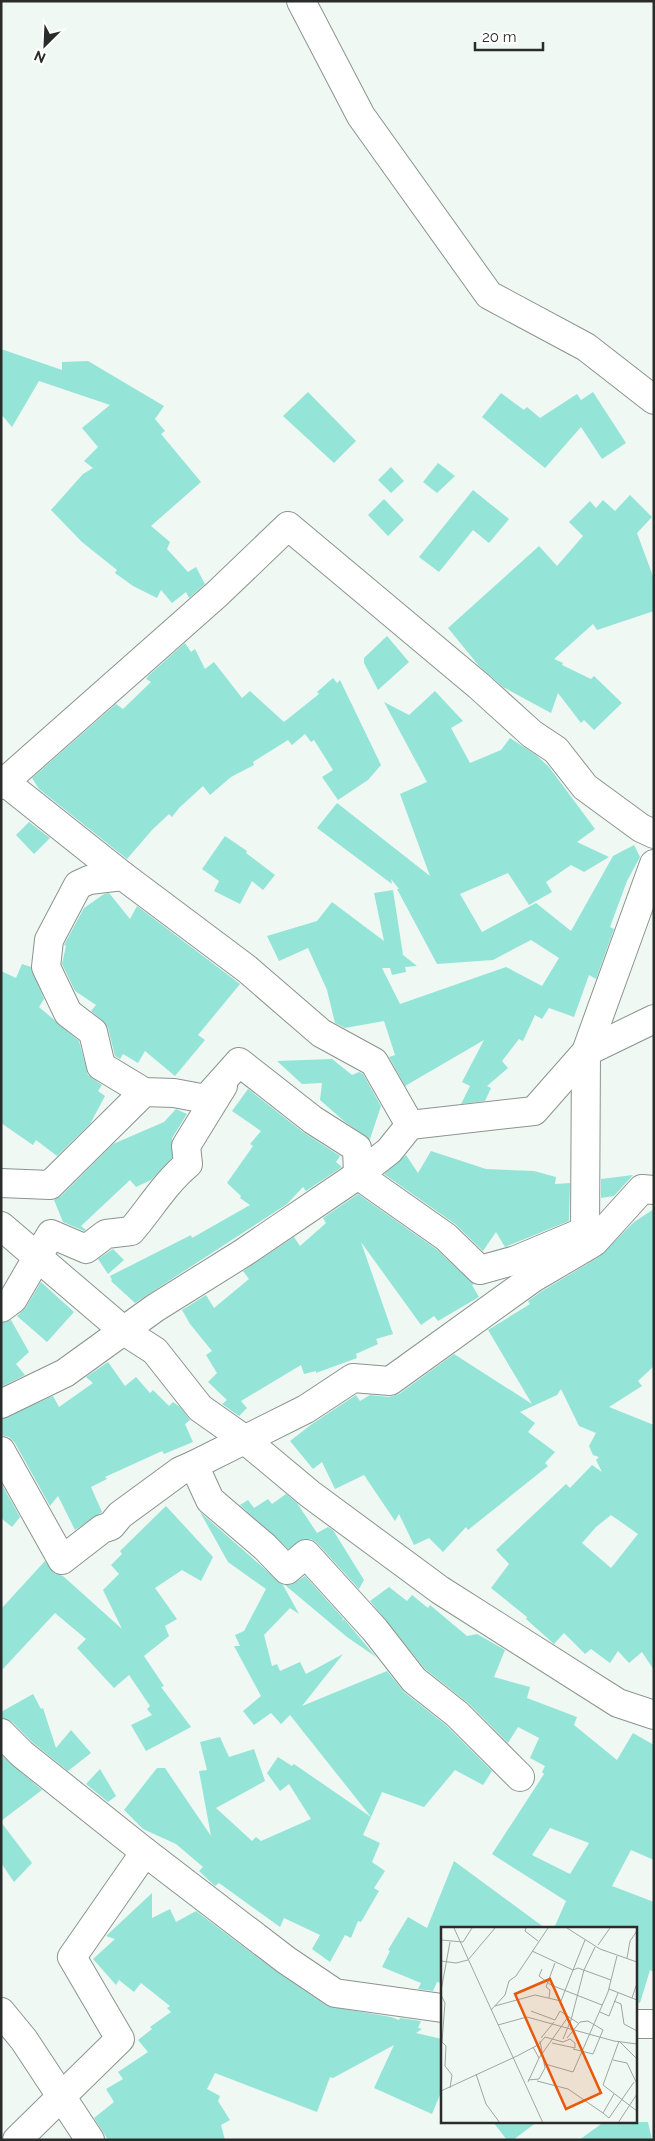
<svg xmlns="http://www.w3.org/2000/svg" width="655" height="2141" font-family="Raleway,sans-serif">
	<rect width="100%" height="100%" fill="#eff8f2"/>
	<!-- building -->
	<g fill="#94e5d8" fill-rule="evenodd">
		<path d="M1,349L62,370V362L88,361L164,406L155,419L165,431L161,434L201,482L151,526L170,542L167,549L188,572L196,567L205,584L189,598L186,592L172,603L161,590L157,598L133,586L115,573L117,570L82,542L51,510L83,474L93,468L84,461L98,447L82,428L110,405L39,381L12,427L1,414Z"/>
		<path d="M308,392L356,441L334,463L283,416Z"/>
		<path d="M593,392L626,443L602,459L581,427L545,468L482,417L501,393L524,410L527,407L540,418L577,394L581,400Z"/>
		<path d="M438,463L455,476L437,493L423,482Z"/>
		<path d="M391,467L404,481L391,493L378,480Z"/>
		<path d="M473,490L509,519L489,543L473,530L439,572L419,557Z"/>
		<path d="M630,495L652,517L637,533L654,579V611L597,630L593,624L554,659L563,663L562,665L591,679L594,676L622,703L594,730L584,720L581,723L558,693L551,713L503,687L479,666L448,628L539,546L557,566L583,536L569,522L590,501L596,508L603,500L615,511Z"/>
		<path d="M384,499L404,520L388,536L368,515Z"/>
		<path d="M387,636L409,662L378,690L364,663V658Z"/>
		<path d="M185,643L191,652L195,649L205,669L214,662L242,698L250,691L284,722L319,694L317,692L333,678L337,683L340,680L381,765L368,780L338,800L322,777L333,770L314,740L311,742L305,734L292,745L288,740L253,762L254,765L231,777L210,795L203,786L179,808L172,817L169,814L152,830L127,859L39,789L32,778L116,704L123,709L151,682L146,679L148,676Z"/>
		<path d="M435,691L463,721L451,728L470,763L501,750L510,738L536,755L549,767L595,829L577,842L609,857L584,872L571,865L546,882L552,892L529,905L508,873L460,894L482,932L536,903L571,931L613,856L634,845L640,857L627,881L610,927L614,929L596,979L589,975L574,1017L549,1008L542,1019L535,1015L523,1041L519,1039L502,1061L508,1068L487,1086L491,1088L485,1101L461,1104L470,1086L462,1082L484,1040L405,1086L389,1057L395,1055L384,1021L345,1028L335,1023L327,990L308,948L279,961L267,936L317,921L332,902L384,941L374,893L393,890L403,955L417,966L405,967L406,972L392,975L390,968H382L400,1004L506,967L542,986L559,958L531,940L493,960L437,964L397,889H399L391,879L392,884L317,828L337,803L430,876L400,794L427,782L384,702L409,715Z"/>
		<path d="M29,822L50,838L34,854L16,835Z"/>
		<path d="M225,836L247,851L246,853L275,875L263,890L252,881L240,904L214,891L219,881L202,869Z"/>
		<path d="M109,893L130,919L137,906L240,984L198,1035L205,1040L175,1076L145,1051L138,1063L123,1054L120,1059L115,1056L108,1028L102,1020L91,1011L96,1005L75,991L62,964L66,946L64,945L84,908L104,894Z"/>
		<path d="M22,964L31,967L44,999L39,1007L79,1041L88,1075L102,1085L98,1091L105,1096L90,1124L57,1156L36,1140L33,1145L1,1123V971L16,978Z"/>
		<path d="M332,1059L352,1075L359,1072L363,1074L381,1106L370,1139L345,1122L320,1100L322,1083L302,1084L277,1061Z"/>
		<path d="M248,1089L303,1132L340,1156L336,1162L342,1167L306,1191L303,1187L287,1204L135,1303L111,1281L112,1280L110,1276L191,1235L192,1238L250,1205L240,1198L241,1196L227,1183L253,1146L250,1144L261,1131L232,1111Z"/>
		<path d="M176,1109L187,1114L172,1138V1158L151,1180L136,1187L130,1180L81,1226L86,1230L84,1231L63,1222L54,1200L61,1196L113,1144L164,1122Z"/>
		<path d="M431,1151L486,1169L534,1171L556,1177L555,1184L570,1183L569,1221L505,1247L496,1232L483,1251L455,1224L384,1174L406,1155L418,1173Z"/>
		<path d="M633,1175L614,1196L601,1198V1179Z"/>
		<path d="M358,1194L436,1249L474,1284L472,1285L479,1297L438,1321L434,1316L421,1325L361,1242L393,1334L376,1339L378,1344L356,1354L357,1358L316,1373V1371L304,1374L301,1365L241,1401L247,1408L239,1416L222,1404L227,1400L208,1382L217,1373L206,1355L212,1351L190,1324L182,1310L206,1295L214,1308L249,1279L243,1271L294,1237L300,1246L326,1223L323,1218Z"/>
		<path d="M654,1209V1366L638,1381L642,1386L609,1407L654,1425V1670L642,1652L629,1663L618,1651L610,1663L591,1649L585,1654L564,1633L554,1644L526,1619L527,1617L491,1588L509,1564L496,1550L566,1484L570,1488L592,1465L602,1472L596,1460L599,1457L593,1455L589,1446L596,1433L579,1426L561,1389L557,1395L520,1412L535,1423L528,1432L555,1452L545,1463L548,1466L468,1530L466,1527L443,1552L429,1538L414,1545L399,1514L395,1521L364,1475L335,1489L322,1462L313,1469L290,1441L312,1424L356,1395L360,1401L370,1395L389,1397L399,1394L454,1354L532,1404L488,1330L530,1304L528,1301L542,1291L599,1257L634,1222ZM611,1515L638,1534L611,1568L582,1543L596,1527Z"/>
		<path d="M113,1249L124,1260L108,1274L98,1259Z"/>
		<path d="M41,1282L74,1312L47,1342L17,1316L26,1307Z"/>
		<path d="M11,1320L29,1352L16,1364L25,1375L1,1387V1323Z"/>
		<path d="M108,1362L125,1386L136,1377L150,1393L153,1390L169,1406L173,1402L180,1407L190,1420L185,1424L193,1442L164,1454L162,1451L105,1477L107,1479L91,1487L102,1512L75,1530L58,1496L50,1506L15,1443L9,1437L1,1435V1419L53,1396L59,1407L93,1383L86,1377Z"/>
		<path d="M1,1483L20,1517L12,1527L1,1518Z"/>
		<path d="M286,1494L297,1503L317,1533L328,1527L333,1530L364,1580L359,1589L317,1543L311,1539H304L288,1549L240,1505L248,1500L254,1508L268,1499L272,1504Z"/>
		<path d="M166,1506L213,1557L201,1581L182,1570L155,1588L177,1619L165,1626L169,1636L144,1656L164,1686L161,1687L191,1727L146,1751L131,1725L152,1715L147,1709L150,1706L129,1675L114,1688L77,1648L86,1639L55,1613L1,1671V1609L45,1561L54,1573L63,1576L122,1629L103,1590L119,1574L111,1565L122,1554L120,1551Z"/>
		<path d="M200,1512L283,1585L299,1614L290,1608L264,1635L272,1666L277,1664L280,1671L300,1662L306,1674L343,1654L302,1706L387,1671L404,1692L447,1726L492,1771L483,1785L455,1770L424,1807L382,1792L371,1817L290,1715L281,1724L271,1713L254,1725L243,1711L261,1696L234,1646H240L235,1635L244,1631L266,1589L228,1562Z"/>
		<path d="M305,1576L343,1618L342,1621L344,1619L376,1657L347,1637L285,1585H291Z"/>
		<path d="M389,1587L407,1601L412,1595L428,1608L430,1605L467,1636L477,1634L505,1650L494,1677L530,1687L527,1698L577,1717L574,1725L617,1760L633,1733L654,1745V1860L631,1850L612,1886L654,1902V1972L650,1970L640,2003L636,2002V1928H554L566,1901L492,1854L544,1774L542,1772L545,1766L530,1758L539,1738L518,1727L508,1743L468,1703L425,1669L370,1601ZM550,1828L589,1843L570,1874L532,1855Z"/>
		<path d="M33,1694L41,1709L43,1708L56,1748L71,1730L91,1753L68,1771L32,1742L12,1722L1,1718V1712Z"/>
		<path d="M220,1737L229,1757L254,1749L265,1781L216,1808L252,1841L256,1837L261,1841L311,1819L289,1784L280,1791L267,1773L278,1757L292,1766L294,1764L371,1817L363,1835L380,1843L372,1862L385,1871L374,1888L379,1891L361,1922L358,1921L351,1938L345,1935L330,1962L312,1949L320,1935L284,1918L280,1927L219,1883L215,1886L199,1871L203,1867L176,1844L143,1829L124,1810L157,1768H165L211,1836L199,1771L207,1770L200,1742Z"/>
		<path d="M1,1755L42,1790L1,1821Z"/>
		<path d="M100,1769L116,1796L108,1802L86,1784Z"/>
		<path d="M1,1822L32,1863L14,1882L1,1863Z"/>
		<path d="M454,1861L545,1928H442V1983L437,1982L433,1991L418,1989L421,1983L382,1967L390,1951L388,1950L408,1917L427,1928Z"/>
		<path d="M152,1893V1918L170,1909L176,1922L196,1911L277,1972L327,2006L391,2017L399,2020L400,2018L421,2021L418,2028L422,2029L416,2033L442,2039V2090L432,2114L374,2088L394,2045L333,2078L330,2077L317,2112L215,2073L207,2089L220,2096L218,2101L230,2120L221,2125L225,2140H108L94,2118L114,2102L106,2089L123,2079L118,2072L148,2052L138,2040L152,2029L150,2027L171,2012L167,2008L170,2006L141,1983L134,1992L119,1980L116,1985L93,1959L115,1939L106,1936Z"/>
		<path d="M493,2122H537L513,2140H507Z"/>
		<path d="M604,2122H648L652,2140H579Z"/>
	</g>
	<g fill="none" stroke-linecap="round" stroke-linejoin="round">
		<!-- minor casing -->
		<g stroke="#8b948d" stroke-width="30">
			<g id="minor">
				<path d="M301,1L361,116L489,295L586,347L654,400"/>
				<path d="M1,779L123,876"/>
				<path d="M1,785L217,594L288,526L479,686L532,734L556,750L585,787L641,828L654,834"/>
				<path d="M410,1125L374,1062L321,1033L247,969L123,876L89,880L78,885L49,940L46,967L68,1013L93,1032L101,1066L144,1092L174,1093L206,1099L239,1062L313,1120L357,1148L358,1175L446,1237L480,1270L516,1260L585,1231L594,1242L642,1189L654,1190"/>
				<path d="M1,1183L50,1185L144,1092"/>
				<path d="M1,1226L124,1331L155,1351L200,1408L244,1439L310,1494L440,1590L618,1703L654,1715"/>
				<path d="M585,1231L586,1052L654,864"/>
				<path d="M1,1308L13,1299L51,1234L86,1249L106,1234L131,1231C150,1209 165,1183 188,1164L186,1146L223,1086"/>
				<path d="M1,1404L65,1373L155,1308L243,1253L358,1175L389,1151L410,1125L534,1111L586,1052L654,1019"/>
				<path d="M1,1451L62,1560L102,1529L111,1526L120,1515L180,1471L194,1465L210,1500L265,1547L287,1570L306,1554L375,1630L414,1680L457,1714L520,1777"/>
				<path d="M194,1465L306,1409L353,1378L390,1381L533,1278L591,1244"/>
				<path d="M1,1733L22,1754L145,1852L286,1960L335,1993L442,2008"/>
				<path d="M1,2012L24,2040L90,2140"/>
				<path d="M636,2024H654"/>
				<path d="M17,2140L120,2039L72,1957L145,1852"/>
			</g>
		</g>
		<!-- minor -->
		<use href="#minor" stroke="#fff" stroke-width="28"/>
	</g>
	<!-- overview -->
	<g transform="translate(441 1927)">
		<rect width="196" height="196" fill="#eff8f2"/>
		<path fill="none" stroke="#a0a6a2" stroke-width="1" d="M13,1L102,196M85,1L84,4L97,14M126,1L159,22L196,35M0,13L22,15L31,1M144,13L132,43L137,41L170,53M157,18L169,1M186,31L189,14L196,4M0,34L15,36L27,33L54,1M101,42L98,49L110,58L161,78M168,62L196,73M0,64L9,15M0,68L4,76L1,115M108,71L109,63L105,60L114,36M191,71L196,56M173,74L180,77L183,97L196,104M54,79L94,68L120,74L132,43L91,24M50,83L64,68L68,54L75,49L107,1M90,84L114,93L119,84L137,96M159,85L168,89L177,66M57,98L86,90L173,114L196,117M100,111L113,95M126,111L139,95L147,94L162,103L152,127L132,122M122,112L130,93L143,43L154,20M0,114L5,119L4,139L11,148L9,161M178,114L162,158L196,184M178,114L196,132M98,131L127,90M172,133L186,136L196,157M104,137L132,145L167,65L176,29M35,147L45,177L59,196M87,153L98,152L104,141L99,114M96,154L127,162L162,186M87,155L98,131L92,120M0,164L76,129L97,118L104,110L122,115L129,112L134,116V121L111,116M173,167L162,186L168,191L193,155M177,196L196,167"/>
		<path fill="#e8590c" fill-opacity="0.15" stroke="#e8590c" stroke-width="2.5" d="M109,52L160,166L125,182L74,67Z"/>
		<rect width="196" height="196" fill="none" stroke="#292c2a" stroke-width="2.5"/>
	</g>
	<!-- border -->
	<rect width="655" height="2141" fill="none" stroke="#292c2a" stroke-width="5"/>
	<!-- north arrow -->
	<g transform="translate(45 45) rotate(204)" stroke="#ffffff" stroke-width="4" paint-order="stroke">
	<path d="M0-4L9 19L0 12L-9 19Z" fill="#292c2a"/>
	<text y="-8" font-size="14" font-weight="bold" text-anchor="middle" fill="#292c2a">N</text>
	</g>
	<!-- scale -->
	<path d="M475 42v8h68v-8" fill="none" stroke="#292c2a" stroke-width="2.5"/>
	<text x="482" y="42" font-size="15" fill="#292c2a" stroke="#ffffff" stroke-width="4" paint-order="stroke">20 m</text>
</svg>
